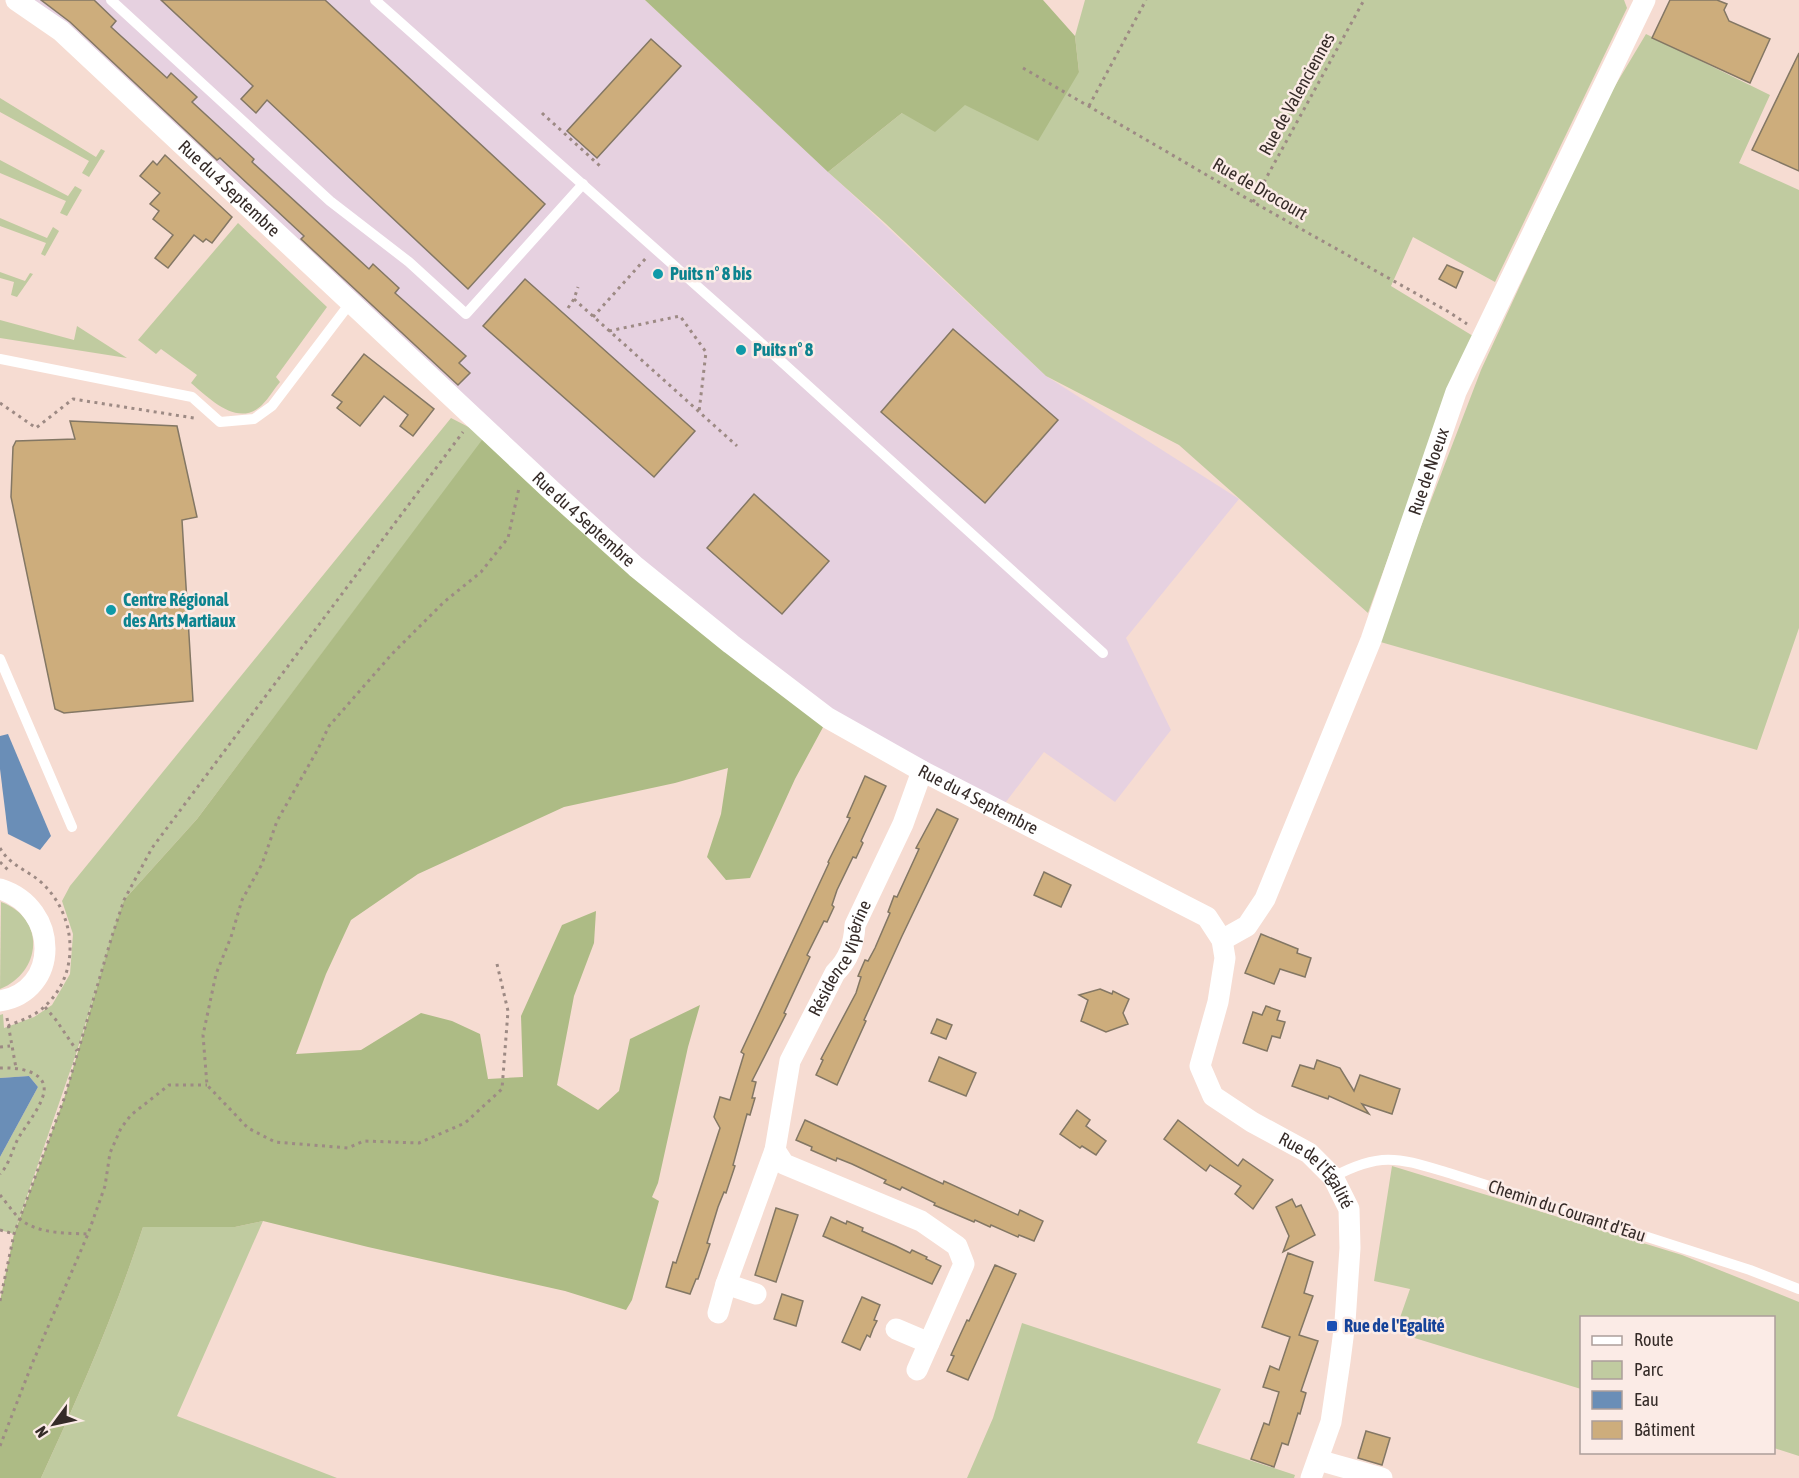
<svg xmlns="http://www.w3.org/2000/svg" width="1799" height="1478" font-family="'Asap Condensed',sans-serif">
	<rect width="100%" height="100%" fill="#f6dcd2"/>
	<!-- industrial -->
	<path fill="#e6d1e0" d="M16,0H645L1046,376L1239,499L1126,638L1171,730L1115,802L1044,752L999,811L922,771L731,644Z"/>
	<!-- green -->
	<g fill="#c0cba0">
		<path d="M1085,0H1624L1627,8L1495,282L1413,237L1391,286L1473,336L1442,410L1368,613L1179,445L1046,376L885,223L828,172L902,113L965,105L1079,72L1075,36Z"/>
		<path d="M1646,34L1770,95L1739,163L1799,190V628L1757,750L1377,641L1481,370L1603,106Z"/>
		<path d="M0,98L96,157L101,149L105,151L89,177L82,173L89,161L0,112Z"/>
		<path d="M0,160L68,196L75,186L82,190L67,216L60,213L66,201L0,173Z"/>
		<path d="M0,218L47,238L53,227L59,231L45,256L41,254L46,243L0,226Z"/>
		<path d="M238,223L327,307L276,377L280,382C274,389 269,398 262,405C238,428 210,399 191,383L197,375L161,349L156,354L138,340Z"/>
		<path d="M0,272L25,281L30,273L33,274L17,297L11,295L14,282L0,278Z"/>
		<path d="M0,320L74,340L77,326L127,358L0,338Z"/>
		<path d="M451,418L486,436L197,819L124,900L77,1051L14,1234L0,1230V1157L38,1087L29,1076L0,1078V1015L3,1014L4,1028L34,1017L52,1005L70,974L73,934L62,901L70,886Z"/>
		<path d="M1,902C46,918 42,972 0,989Z"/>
		<path d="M1392,1166L1682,1255L1799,1302V1456L1774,1448V1318H1582L1581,1389L1395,1332L1410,1289L1374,1281Z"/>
		<path d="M263,1221L177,1416L337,1478H41C79,1396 115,1313 143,1227H235Z"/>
		<path d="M1022,1323L1221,1389L1197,1443L1295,1475L1294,1478H967L993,1418Z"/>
	</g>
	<!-- forest -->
	<g fill="#adbb85">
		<path d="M645,0H1043L1075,36L1079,72L1038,141L965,105L935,132L902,113L828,172Z"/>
		<path d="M488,432L828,718L795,779L750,878L726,880L707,857L721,814L728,768L675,783L564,807L418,874L351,920L326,974L296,1054L361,1050L421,1013L452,1021L480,1034L488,1079L523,1077L521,1016L562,925L596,911L594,943L574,996L557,1085L598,1110L619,1091L630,1039L700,1005L688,1047L658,1183L652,1197L659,1201L632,1300L626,1310L565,1291L368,1247L263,1221L235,1227H143C115,1313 79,1396 41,1478H0V1301L14,1234L64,1099L112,936L124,900L197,819Z"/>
	</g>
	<!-- water -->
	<g fill="#6a8eb7">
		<path d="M8,734L51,836L40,850L8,834L0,769V736Z"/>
		<path d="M29,1076L38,1087L0,1157V1078Z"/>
	</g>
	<!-- building -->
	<g fill="#cdad7c" stroke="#837764" stroke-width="1.5">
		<path d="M41,0H94L116,21L111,27L167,78L171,73L197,97L192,102L254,159L252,162L369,269L373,264L399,288L395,293L466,356L459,363L470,373L458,385L301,239L304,236L220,158L217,160L70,22Z"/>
		<path d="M161,0H325L545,204L468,289L267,100L256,113L241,99L253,86Z"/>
		<path d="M1670,0H1717L1727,4L1724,10L1729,21L1770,39L1750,83L1652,38Z"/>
		<path d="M651,39L681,66L597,158L567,131Z"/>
		<path d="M1799,53V171L1752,150Z"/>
		<path d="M165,155L232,217L212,243L206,239L203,242L194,235L168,268L155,258L173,235L153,219L159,211L150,204L160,193L140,176L153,161L157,165Z"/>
		<path d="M1447,265L1463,272L1456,288L1439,279Z"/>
		<path d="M525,279L695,431L654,477L483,326Z"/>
		<path d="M953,329L1058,420L985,503L881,412Z"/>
		<path d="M364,354L434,409L413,436L400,426L408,415L384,396L360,426L337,408L342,402L332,395Z"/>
		<path d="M70,421L177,426L197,517L182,520L193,701L64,713L55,709L11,497L13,447L16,441L75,439Z"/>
		<path d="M754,494L829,561L782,614L707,548Z"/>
		<path d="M865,776L886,786L861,841L863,843L856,858L853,857L837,890L832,905L834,907L827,922L824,921L807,955L810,957L784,1013L786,1014L752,1081L756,1082L752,1098H755L750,1115L747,1114L733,1165L735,1166L726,1193L724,1192L718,1207L707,1243L710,1244L698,1279H696L690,1294L666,1287L673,1262L676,1263L720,1128L714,1117L720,1097L730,1100L744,1054L741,1052L829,863L828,862L850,818L847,817Z"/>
		<path d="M937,809L958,819L902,936L864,1020L866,1021L837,1085L816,1075L823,1060L821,1059L856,993L861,977L858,976L865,960L868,961L875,948L890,913L888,912L894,896L897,897L919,849L916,848Z"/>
		<path d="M1044,872L1071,885L1061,907L1034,895Z"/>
		<path d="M1261,934L1298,949L1297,953L1311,958L1305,977L1280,969L1274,984L1245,973Z"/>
		<path d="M1100,989L1112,994L1113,991L1129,999L1123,1013L1128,1024L1106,1032L1081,1021L1088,1000L1079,995Z"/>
		<path d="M1266,1006L1280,1011L1277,1020L1285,1022L1280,1038L1272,1036L1267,1051L1243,1043L1253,1012L1262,1015Z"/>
		<path d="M937,1019L952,1025L946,1039L931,1033Z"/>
		<path d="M939,1057L976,1073L966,1096L929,1081Z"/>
		<path d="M1317,1060L1340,1068L1354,1091L1360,1075L1400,1089L1392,1114L1362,1104L1369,1114L1329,1096L1328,1099L1292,1086L1300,1065L1314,1069Z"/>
		<path d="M1077,1110L1090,1120L1086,1126L1106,1141L1096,1155L1082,1146L1080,1148L1060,1134Z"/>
		<path d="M805,1120L943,1184L944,1181L1018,1215L1020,1210L1043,1221L1034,1241L1019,1235L1018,1237L991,1225L990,1227L975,1220L974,1222L934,1205L935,1203L902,1187L900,1190L884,1183L886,1180L852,1164L837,1158L836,1161L811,1150L812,1147L796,1140Z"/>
		<path d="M1178,1120L1238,1166L1243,1159L1273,1180L1253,1209L1235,1194L1241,1186L1210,1165L1206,1171L1164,1139Z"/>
		<path d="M1292,1199L1296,1207L1301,1205L1315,1235L1283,1252L1289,1236L1276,1207Z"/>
		<path d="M776,1208L798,1215L776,1282L755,1275Z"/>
		<path d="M831,1217L846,1224L847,1221L863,1228L862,1231L896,1246L910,1253L912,1250L927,1257L926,1259L941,1266L932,1284L823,1236Z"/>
		<path d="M1288,1253L1313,1262L1304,1293L1313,1296L1299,1335L1318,1341L1301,1391L1306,1393L1300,1414L1298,1413L1288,1445L1282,1443L1274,1467L1251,1459L1264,1423L1269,1425L1279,1392L1263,1387L1270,1366L1279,1370L1290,1337L1262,1327Z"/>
		<path d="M995,1265L1016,1274L968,1380L947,1371L954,1356L951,1355L967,1320L969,1321Z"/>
		<path d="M782,1294L803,1301L796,1326L774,1319Z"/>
		<path d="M862,1297L880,1305L874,1320L877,1321L873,1329L870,1337L867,1335L860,1350L842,1342Z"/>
		<path d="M1366,1431L1390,1438L1382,1465L1358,1458Z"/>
	</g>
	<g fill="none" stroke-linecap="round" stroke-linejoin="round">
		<!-- path -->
		<g stroke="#9d8a84" stroke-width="3" stroke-dasharray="3 4.5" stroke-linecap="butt">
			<path d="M1023,68L1253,202L1449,312L1467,324"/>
			<path d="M1089,106L1146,0"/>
			<path d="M542,113L600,166"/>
			<path d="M1253,202L1364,0"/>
			<path d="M574,299L737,446"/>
			<path d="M568,308L574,299L578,287"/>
			<path d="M593,317L646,258"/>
			<path d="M609,331L680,316L706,352L699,412"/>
			<path d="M0,403L36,428L73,399L194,418"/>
			<path d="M0,848C10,866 28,870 42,883C77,916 81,974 44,1007C35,1016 19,1021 8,1026"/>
			<path d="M0,862L9,871"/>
			<path d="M497,964L508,1011L502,1089L465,1123L419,1143L364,1141L348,1148L275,1142L248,1128L207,1085L203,1035L216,974L231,937L242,900L262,864L277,821L318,749L329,726L392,654L444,602L481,572L508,538L519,488"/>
			<path d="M45,1007L56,1020L77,1051"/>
			<path d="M7,1018L16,1068"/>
			<path d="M0,1047L10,1046"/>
			<path d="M0,1068C17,1067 51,1071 43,1096C38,1111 27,1124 19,1137C12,1149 10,1164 0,1174"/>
			<path d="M0,1195C6,1202 12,1211 19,1218C36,1234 66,1233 88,1234"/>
			<path d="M0,1230L14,1234"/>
			<path d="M0,1301L14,1234L64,1099L112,936L124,900L152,848L463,432"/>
			<path d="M0,1446L32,1364L88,1234L105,1186L110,1153L121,1128L131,1115L169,1085H207"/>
		</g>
		<!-- lane -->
		<g stroke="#fff" stroke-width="10">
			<path d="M111,0L330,201L409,262L466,314L583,184"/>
			<path d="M375,0L751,334L1103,653"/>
			<path d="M0,359L192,397L220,422L254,419L272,406L351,302"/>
			<path d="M0,659L72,827"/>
			<path d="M1333,1177C1383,1150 1401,1159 1452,1174L1750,1270L1799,1289"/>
		</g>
		<!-- street -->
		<g stroke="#fff" stroke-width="21">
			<path id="s1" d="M16,0L61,31L552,491L636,567L731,644L828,718L922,771L1207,917L1222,940L1225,958L1218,1002L1200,1066L1213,1096L1252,1122L1309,1153L1333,1177L1349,1209L1350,1248L1345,1322L1340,1361L1331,1422L1311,1478"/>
			<path d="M0,889C60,908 60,991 0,1001"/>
			<path id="s2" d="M1222,940L1247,926L1265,899L1371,640L1456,392L1645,0"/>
			<path d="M775,1150L784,1164L921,1221L957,1246L964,1264L917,1370"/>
			<path d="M726,1284L756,1294"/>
			<path id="s3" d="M718,1313L726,1284L775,1150L790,1061L835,973C849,959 854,944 855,925L903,824L922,771"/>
			<path d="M896,1329L929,1343"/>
			<path d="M1318,1460L1382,1478"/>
		</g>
	</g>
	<!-- markers -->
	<g fill="#0f9aa8" stroke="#fbebe6" stroke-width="2">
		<circle cx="658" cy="274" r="6"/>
		<circle cx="741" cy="350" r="6"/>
		<circle cx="111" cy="610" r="6"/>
	</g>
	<rect fill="#1a4fb4" stroke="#fbebe6" stroke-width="2" x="1326" y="1320" width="12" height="12" rx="3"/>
	<g text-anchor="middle" stroke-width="5" stroke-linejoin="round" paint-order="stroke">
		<!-- street labels -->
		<g font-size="18" fill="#352b28" stroke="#fbebe6">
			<text transform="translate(1297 94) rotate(-61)" y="6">Rue de Valenciennes</text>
			<text dy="6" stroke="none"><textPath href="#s1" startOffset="285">Rue du 4 Septembre</textPath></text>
			<text transform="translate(1260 189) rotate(30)" y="6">Rue de Drocourt</text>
			<text dy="6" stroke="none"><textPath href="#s2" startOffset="519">Rue de Noeux</textPath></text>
			<text dy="6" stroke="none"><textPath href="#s1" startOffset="770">Rue du 4 Septembre</textPath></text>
			<text dy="6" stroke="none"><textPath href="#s1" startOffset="1256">Rue du 4 Septembre</textPath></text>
			<text dy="6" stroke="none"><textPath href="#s3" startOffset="378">Résidence Vipérine</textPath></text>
			<text dy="6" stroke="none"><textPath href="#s1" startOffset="1832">Rue de l'Égalité</textPath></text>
			<text transform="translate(1567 1211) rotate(18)" y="6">Chemin du Courant d'Eau</text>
		</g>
		<!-- culture labels -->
		<g font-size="18" font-weight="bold" fill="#0d838f" stroke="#fbebe6" text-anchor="start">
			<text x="670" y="280">Puits n° 8 bis</text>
			<text x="753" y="356">Puits n° 8</text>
			<text x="123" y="606">Centre Régional<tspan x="123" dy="21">des Arts Martiaux</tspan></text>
		</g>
		<!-- transit labels -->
		<g font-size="18" font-weight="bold" fill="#164399" stroke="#fbebe6" text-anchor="start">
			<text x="1344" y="1332">Rue de l'Egalité</text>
		</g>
	</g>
	<!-- legend -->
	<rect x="1580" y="1316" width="195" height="138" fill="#fbebe6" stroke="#ac9e9a" stroke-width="1.5"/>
	<rect x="1592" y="1336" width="30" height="9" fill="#ffffff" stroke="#ac9e9a" stroke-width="1.5"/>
	<text x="1634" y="1346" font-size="18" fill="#352b28">Route</text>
	<rect x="1592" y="1361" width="30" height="18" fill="#c0cba0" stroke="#ac9e9a" stroke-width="1.5"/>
	<text x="1634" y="1376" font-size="18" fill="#352b28">Parc</text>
	<rect x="1592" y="1391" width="30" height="18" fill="#6a8eb7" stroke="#ac9e9a" stroke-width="1.5"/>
	<text x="1634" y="1406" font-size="18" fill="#352b28">Eau</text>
	<rect x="1592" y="1421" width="30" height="18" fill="#cdad7c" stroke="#ac9e9a" stroke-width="1.5"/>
	<text x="1634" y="1436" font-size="18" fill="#352b28">Bâtiment</text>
	<!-- north arrow -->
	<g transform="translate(54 1424) rotate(237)" stroke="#fbebe6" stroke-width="4.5" paint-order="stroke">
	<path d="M0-4.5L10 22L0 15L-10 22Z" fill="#352b28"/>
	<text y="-9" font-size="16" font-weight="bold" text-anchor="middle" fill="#352b28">N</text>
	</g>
</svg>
